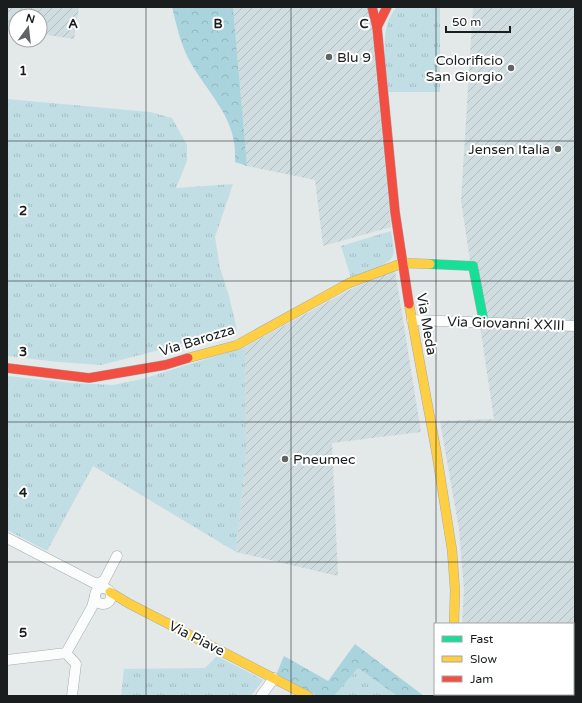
<svg xmlns="http://www.w3.org/2000/svg" width="582" height="703" font-family="'Varela Round',sans-serif">
	<defs>
		<pattern id="industrial-furrows" width="10" height="10" patternUnits="userSpaceOnUse"><rect width="10" height="10" fill="#d0dde0"/><path d="M-1 1l2-2M0 10L10 0M9 11l2-2" fill="none" stroke="#b2bdc0"/></pattern>
		<pattern id="grass-tufts" width="24" height="20" patternUnits="userSpaceOnUse"><rect width="24" height="20" fill="#c1dee5"/><path d="M3 7l-1-3M5 7V3M7 7l1-3M15 17l-1-3M17 17v-4M19 17l1-3" fill="none" stroke="#a5bec4"/></pattern>
		<pattern id="forest-crowns" width="20" height="18" patternUnits="userSpaceOnUse"><rect width="20" height="18" fill="#a9d4dd"/><path d="M2 6a3 3 0 1 1 6 0M12 15a3 3 0 1 1 6 0" fill="none" stroke="#91b6bd"/></pattern>
	</defs>
	<rect width="100%" height="100%" fill="#e3e8e9"/>
	<!-- industrial -->
	<g fill="url(#industrial-furrows)">
		<path d="M7,7H79L74,39L40,34V16H16V30L7,29Z"/>
		<path d="M233,7H367L371,19L391,227L323,246L315,180L247,166Z"/>
		<path d="M473,7H575V696H456V694H573V624H462L464,590L459,529L440,421L494,419L461,201Z"/>
		<path d="M395,270L421,432L332,443L338,576L236,552L246,456L245,347L349,290Z"/>
	</g>
	<!-- grass -->
	<g fill="url(#grass-tufts)">
		<path d="M397,7H440V92H388C386,67 378,26 397,7Z"/>
		<path d="M7,99L150,112L172,118L187,145V161L176,188L233,184L215,237L220,268L229,296L237,330L101,365L58,362L7,356Z"/>
		<path d="M391,231C392,238 395,249 393,256C388,266 361,274 351,278L341,246Z"/>
		<path d="M245,347L246,456L236,552L93,466L47,551L7,530V494L9,489L7,488V376L73,383L113,385L142,379Z"/>
		<path d="M217,656L263,680L251,696H121L124,669L205,668Z"/>
		<path d="M358,668L397,696H334Z"/>
	</g>
	<!-- forest -->
	<g fill="url(#forest-crowns)">
		<path d="M172,7H233L247,166L235,162C238,120 211,97 192,65C181,47 177,27 172,7Z"/>
		<path d="M355,644L424,696H397L358,668L334,696H317L276,675L284,656L328,681Z"/>
	</g>
	<g fill="none" stroke-linecap="round" stroke-linejoin="round">
		<!-- street casing -->
		<g stroke="#a8acac" stroke-width="11">
			<g id="street">
				<path d="M412,320L575,326"/>
				<path d="M7,538L104,588"/>
				<path d="M96,584L104,581L117,556"/>
				<circle cx="103" cy="596" r="8"/>
				<path d="M66,653L76,664L72,696"/>
				<path d="M7,660L66,653L92,607L95,596"/>
				<path d="M573,691H575"/>
				<path d="M261,696L274,678"/>
			</g>
		</g>
		<!-- fast casing -->
		<g stroke="#a8acac" stroke-width="10">
			<g id="fast">
				<path d="M430,264L473,266L484,323"/>
				<path d="M447,696L448,694"/>
			</g>
		</g>
		<!-- slow casing -->
		<g stroke="#a8acac" stroke-width="10">
			<g id="slow">
				<path d="M409,304L436,450L452,550L455,590L454,624"/>
				<path d="M188,358L237,345L349,283L403,263L430,264"/>
				<path d="M110,592L128,603L308,696"/>
			</g>
		</g>
		<!-- jam casing -->
		<g stroke="#a8acac" stroke-width="10">
			<g id="jam">
				<path d="M372,7L377,27L395,212L409,304"/>
				<path d="M377,27L387,7"/>
				<path d="M7,368L89,378L165,365L188,358"/>
			</g>
		</g>
		<!-- street -->
		<use href="#street" stroke="#fbfcfc" stroke-width="10"/>
		<!-- fast -->
		<use href="#fast" stroke="#16e098" stroke-width="9"/>
		<!-- slow -->
		<use href="#slow" stroke="#ffcf43" stroke-width="9"/>
		<!-- jam -->
		<use href="#jam" stroke="#f24e42" stroke-width="9"/>
	</g>
	<!-- grid -->
	<path fill="none" stroke="#191d1d" stroke-width="1" stroke-opacity="0.55" d="M146,7V696M291,7V696M436,7V624M7,141H575M7,281H575M7,422H575M7,562H575M436,694V696"/>
	<!-- markers -->
	<g fill="#606464" stroke="#fff" stroke-width="1.5">
		<circle cx="329" cy="57" r="4"/>
		<circle cx="511" cy="68" r="4"/>
		<circle cx="558" cy="149" r="4"/>
		<circle cx="285" cy="459" r="4"/>
	</g>
	<g text-anchor="middle" stroke-width="4" stroke-linejoin="round" paint-order="stroke">
		<!-- poi labels -->
		<g font-size="14" fill="#191d1d" stroke="#fff" text-anchor="start">
			<text x="337" y="62">Blu 9</text>
			<text x="503" y="65" text-anchor="end">Colorificio<tspan x="503" dy="16">San Giorgio</tspan></text>
			<text x="550" y="154" text-anchor="end">Jensen Italia</text>
			<text x="293" y="464">Pneumec</text>
		</g>
		<!-- street labels -->
		<g font-size="14" fill="#191d1d" stroke="#fff">
			<text transform="translate(506 323) rotate(2)" y="5">Via Giovanni XXIII</text>
			<text transform="translate(427 324) rotate(80)" y="5">Via Meda</text>
			<text transform="translate(197 340) rotate(-17)" y="5">Via Barozza</text>
			<text transform="translate(197 638) rotate(27)" y="5">Via Piave</text>
		</g>
	</g>
	<g font-size="13" text-anchor="middle" font-weight="bold" fill="#191d1d" stroke="#fff" stroke-width="4" stroke-linejoin="round" paint-order="stroke">
		<text x="73" y="28">A</text>
		<text x="218" y="28">B</text>
		<text x="364" y="28">C</text>
		<text x="23" y="75">1</text>
		<text x="23" y="215">2</text>
		<text x="23" y="356">3</text>
		<text x="23" y="497">4</text>
		<text x="23" y="637">5</text>
	</g>
	<!-- border -->
	<rect width="582" height="703" fill="none" stroke="#191d1d" stroke-width="16"/>
	<!-- legend -->
	<rect x="434" y="623" width="140" height="72" fill="#ffffff" stroke="#a3a5a5"/>
	<rect x="442" y="636" width="20" height="6" fill="#16e098" stroke="#a3a5a5"/>
	<text x="470" y="643" font-size="12" fill="#191d1d">Fast</text>
	<rect x="442" y="656" width="20" height="6" fill="#ffcf43" stroke="#a3a5a5"/>
	<text x="470" y="663" font-size="12" fill="#191d1d">Slow</text>
	<rect x="442" y="676" width="20" height="6" fill="#f24e42" stroke="#a3a5a5"/>
	<text x="470" y="683" font-size="12" fill="#191d1d">Jam</text>
	<!-- north arrow -->
	<g transform="translate(28 28) rotate(15)"><circle r="19" fill="#ffffff" stroke="#a3a5a5"/>
	<path d="M0-3L7 15L0 10L-7 15Z" fill="#606464"/>
	<text y="-6" font-size="11" font-weight="bold" text-anchor="middle" fill="#191d1d">N</text>
	</g>
	<!-- scale -->
	<path d="M446 26v6h64v-6" fill="none" stroke="#191d1d" stroke-width="2"/>
	<text x="452" y="26" font-size="12" fill="#191d1d" stroke="#ffffff" stroke-width="3" paint-order="stroke">50 m</text>
</svg>
